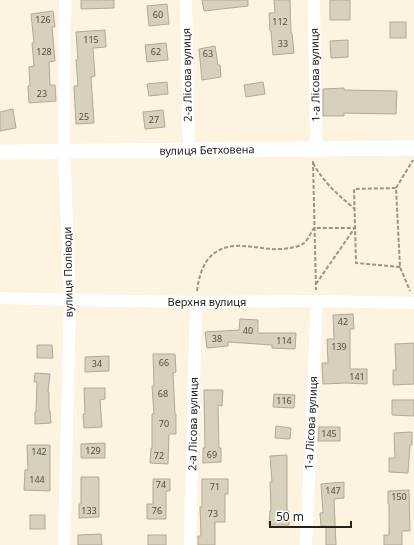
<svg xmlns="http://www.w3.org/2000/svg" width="414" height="545" font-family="'Noto Sans',sans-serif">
	<rect width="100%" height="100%" fill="#fcf4e0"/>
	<!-- building -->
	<g fill="#d7d0bc" stroke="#b0a996">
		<path d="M81,0H114V8L81,9Z"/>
		<path d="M202,0H248V6L204,11Z"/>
		<path d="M274,0H290L291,33H292L294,53L273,55L271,31H270L269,13H275Z"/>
		<rect x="330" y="0" width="20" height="20"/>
		<path d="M167,4L169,24L149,26L147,6Z"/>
		<path d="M53,11L55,27H52L55,61L49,62L50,85H55L56,101L29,103L28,86H30L29,67L34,66L32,43H34L31,14Z"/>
		<rect x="390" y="22" width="16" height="16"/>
		<path d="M105,30L106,47L93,48L95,76L91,77L94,123L76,124L74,86H78L76,60L78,59L76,32Z"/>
		<path d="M348,40V57L331,58L330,41Z"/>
		<path d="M166,43L168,60L147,62L145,45Z"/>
		<path d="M215,46L218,65H220L221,77L202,80L199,49Z"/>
		<path d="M167,82L168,94L149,96L147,84Z"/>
		<path d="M263,82L265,94L246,97L244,85Z"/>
		<path d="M344,88V90L397,91L396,114L344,113V116H323V89Z"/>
		<path d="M13,109L16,128L0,131V112Z"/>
		<path d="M163,110L165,127L145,129L143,112Z"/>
		<path d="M353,314L354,329H350V369H367V384L346,383L323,384L322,363H328L327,339H334L333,315Z"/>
		<path d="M240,319L258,320V333H296L295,349L272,348V345L228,342V346L207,348L205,332L239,330Z"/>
		<path d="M414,343V384L393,385V370H396L395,344Z"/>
		<path d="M37,345H52L53,358H37Z"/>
		<path d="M153,354H175L176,372L173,373L175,414H176V434H169L168,464L150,463L151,448H152V414H154L152,386H154Z"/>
		<path d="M109,356V371L85,372V357Z"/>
		<path d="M35,373L50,374L48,392H49V411H50L51,423L35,424V412H36L37,382H34Z"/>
		<path d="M84,388H105V399L100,400L102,427L84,428L83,414H85Z"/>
		<path d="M204,390H223L222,406L218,405L219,448H221V462L203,463V448H205Z"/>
		<path d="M274,394L295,395L294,408L273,407Z"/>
		<path d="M392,400H414V416L392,415Z"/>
		<path d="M276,426L291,428L290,439L275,438Z"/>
		<path d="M319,427H340V441H318Z"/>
		<path d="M412,432V445H410L408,473L389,472V458H395L394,433Z"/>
		<path d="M105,443V458H81V444Z"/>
		<path d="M27,445H50V491L24,490L25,470H28Z"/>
		<path d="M287,455V511H289V525H269L270,511H271L270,482H272L270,456Z"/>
		<path d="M81,477H99V517L79,518V504H81Z"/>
		<path d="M153,479H170V491H166V519H147V504H153Z"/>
		<path d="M202,479H228V494H225V522H215V545H198V536H201L200,507H202Z"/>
		<path d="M344,482V498L334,499L336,545H326V526H321L320,513H323L321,484Z"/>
		<path d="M409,490L410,531H402V545H384V535H389V504H388V491Z"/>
		<rect x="30" y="515" width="15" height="14"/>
		<path d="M101,534L102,545H78V535Z"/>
		<rect x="148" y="535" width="18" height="10"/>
	</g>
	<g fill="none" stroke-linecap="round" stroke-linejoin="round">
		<!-- path -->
		<g stroke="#9b9587" stroke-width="2" stroke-dasharray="4 2" stroke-linecap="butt">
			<path d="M313,161L316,290"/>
			<path d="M313,163C324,183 338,195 355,209"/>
			<path d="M396,188L413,160"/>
			<path d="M400,267L356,263L354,189L396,188L400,267L410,291"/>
			<path d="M316,284L354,229"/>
			<path d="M197,291C200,268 208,248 235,246C250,245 265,250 281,249C289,248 297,248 304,243C308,240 311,232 314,228H355"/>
		</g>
		<!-- minor -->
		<g stroke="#fff" stroke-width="12">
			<path d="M186,0L189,151"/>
			<path d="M314,0L316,149"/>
			<path d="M0,298L70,300L196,302L317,301L414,303"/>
			<path d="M64,545L70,300L64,152L65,0"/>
			<path d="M190,545L196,302"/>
			<path d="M306,545L317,301"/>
		</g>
		<!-- tertiary -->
		<path stroke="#fff" stroke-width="15" d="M0,152L414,148"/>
	</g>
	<g text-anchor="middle" stroke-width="3.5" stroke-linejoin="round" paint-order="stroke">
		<!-- number labels -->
		<g font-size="9" fill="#524e43">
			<text x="158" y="18">60</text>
			<text x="43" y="23">126</text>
			<text x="280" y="25">112</text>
			<text x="91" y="43">115</text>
			<text x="283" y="47">33</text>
			<text x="44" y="55">128</text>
			<text x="156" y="55">62</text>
			<text x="208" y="57">63</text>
			<text x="42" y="97">23</text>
			<text x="84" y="120">25</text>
			<text x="154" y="123">27</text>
			<text x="343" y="325">42</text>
			<text x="248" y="334">40</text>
			<text x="217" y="342">38</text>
			<text x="284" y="344">114</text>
			<text x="339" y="350">139</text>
			<text x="164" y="366">66</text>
			<text x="97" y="367">34</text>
			<text x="357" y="380">141</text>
			<text x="163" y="397">68</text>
			<text x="284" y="404">116</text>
			<text x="164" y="427">70</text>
			<text x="329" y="437">145</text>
			<text x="93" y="454">129</text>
			<text x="39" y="455">142</text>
			<text x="212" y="458">69</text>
			<text x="159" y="459">72</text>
			<text x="37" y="483">144</text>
			<text x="161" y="488">74</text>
			<text x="215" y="490">71</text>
			<text x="333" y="494">147</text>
			<text x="399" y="500">150</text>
			<text x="89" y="514">133</text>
			<text x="157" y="514">76</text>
			<text x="213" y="517">73</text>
		</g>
		<!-- street labels -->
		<g font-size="11" fill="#25221b" stroke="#fff">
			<text transform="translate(187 75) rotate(-91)" y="4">2-а Лісова вулиця</text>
			<text transform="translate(315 75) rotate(-91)" y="4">1-а Лісова вулиця</text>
			<text transform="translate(207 150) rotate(-1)" y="4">вулиця Бетховена</text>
			<text transform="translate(68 272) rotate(-91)" y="4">вулиця Поліводи</text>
			<text x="207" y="306">Верхня вулиця</text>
			<text transform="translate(311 423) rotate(-87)" y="4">1-а Лісова вулиця</text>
			<text transform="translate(193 424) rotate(-89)" y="4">2-а Лісова вулиця</text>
		</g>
	</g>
	<!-- scale -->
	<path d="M270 521v6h81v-6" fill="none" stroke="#25221b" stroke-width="2"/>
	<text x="276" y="521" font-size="12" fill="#25221b" stroke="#ffffff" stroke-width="3" paint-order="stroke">50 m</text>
</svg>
